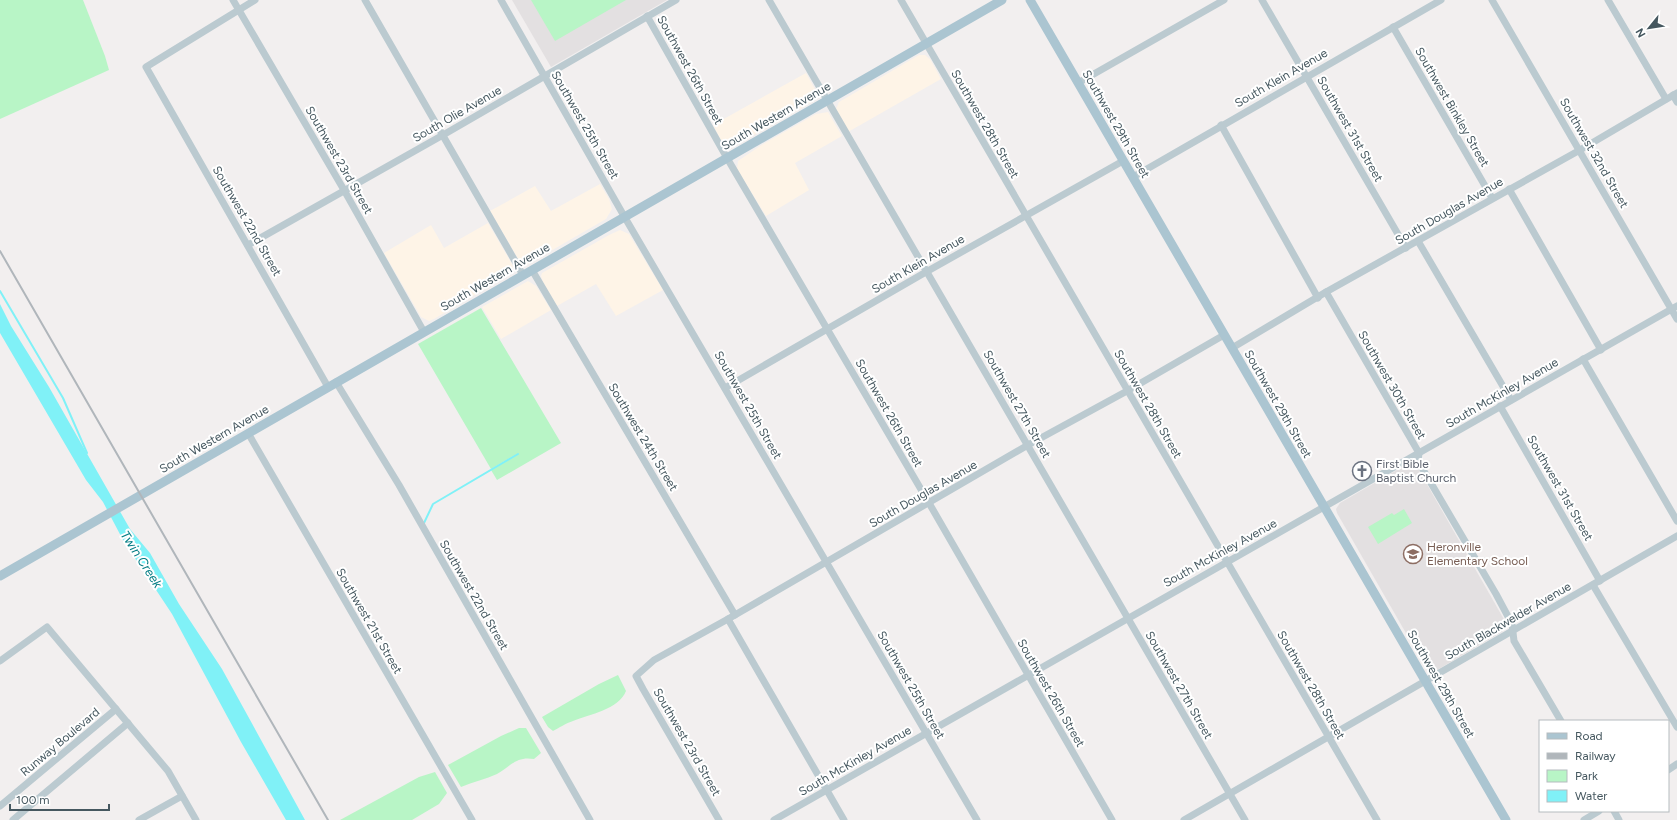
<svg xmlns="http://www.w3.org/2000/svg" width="1677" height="820" font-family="Figtree,sans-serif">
	<rect width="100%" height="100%" fill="#f2efef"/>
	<!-- commercial -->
	<g fill="#fef4e7">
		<path d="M919,55H925L930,59L941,79L848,132L836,109L839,102Z"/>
		<path d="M806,73L817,93L816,97L812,102L731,148L725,146L722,142L713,125Z"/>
		<path d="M828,112L842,136L795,163L809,190L766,216L737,169L738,161L760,146L816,114Z"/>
		<path d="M600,184L609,199L612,209L606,219L523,267L490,211L535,186L551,211Z"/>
		<path d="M488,223L512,264L513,267L512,273L434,319L429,321L421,317L384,253L431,225L444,248Z"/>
		<path d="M620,230L629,234L663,290L616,316L596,284L557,306L543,282L541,276L542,273L609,235Z"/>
		<path d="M528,281L536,286L551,310L501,339L482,307Z"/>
	</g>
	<!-- education -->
	<g fill="#e3e0e1">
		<path d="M512,0H667L551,67Z"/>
		<path d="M1409,463L1416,465L1506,623L1507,627L1502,632L1437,670L1430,671L1426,668L1337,513L1336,509L1340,503Z"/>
	</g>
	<!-- green -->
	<g fill="#b8f5c6">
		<path d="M0,0H83L105,56L109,70L0,119Z"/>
		<path d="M531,0H626L555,41Z"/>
		<path d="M481,308L561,443L497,480L491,470L518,453L491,469L418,344Z"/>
		<path d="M1404,509L1412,523L1378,544L1368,527L1392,513L1394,515Z"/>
		<path d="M618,675L626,691C618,710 590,714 573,721C566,723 559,728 553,731L548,727L542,717L599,684Z"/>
		<path d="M519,728H526L541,753L534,759C516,756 511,766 497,774C486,779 473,782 461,787L448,765L501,736Z"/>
		<path d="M435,772L447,793L439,804L412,820H340L419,777Z"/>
	</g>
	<!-- water -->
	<path fill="#80f1f7" d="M0,304L11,326L49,387L130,529L150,553L179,604L222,669L305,820H286L241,742L172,614L123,540L103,502L86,480L0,333Z"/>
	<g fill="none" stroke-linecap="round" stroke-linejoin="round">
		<!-- stream -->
		<g stroke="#80f1f7" stroke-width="2">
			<path d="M0,291L63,398L87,453"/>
			<path d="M424,523L433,504L518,454"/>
		</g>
		<!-- minor -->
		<g stroke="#bbcad0" stroke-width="7">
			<path d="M233,0L344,190L424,332"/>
			<path d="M255,0L146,67L328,387"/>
			<path d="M365,0L523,275"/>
			<path d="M501,0L624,216L977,820"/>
			<path d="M769,0L1245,820"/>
			<path d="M901,0L1377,820"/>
			<path d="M1262,0L1406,248"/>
			<path d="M1492,0L1677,319"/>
			<path d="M1608,0L1666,99"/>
			<path d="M647,16L727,158L929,503L1112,820"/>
			<path d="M1393,27L1492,198"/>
			<path d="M1078,83L1224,0"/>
			<path d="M1673,95L1677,102"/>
			<path d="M1221,125L1318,298"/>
			<path d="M1133,177L1441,0"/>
			<path d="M1509,189L1601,350"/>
			<path d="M1418,241L1511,400"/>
			<path d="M248,245L443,135L676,0"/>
			<path d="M532,270L735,615"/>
			<path d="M1326,292L1419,453L1418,461L1496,594L1512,624L1514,641L1561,721"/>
			<path d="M1232,348L1326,292L1580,150L1677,93"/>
			<path d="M1583,359L1677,521"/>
			<path d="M336,382L399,485L590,820"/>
			<path d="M725,388L926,272L1123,161"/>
			<path d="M1500,406L1600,581"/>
			<path d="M248,433L472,820"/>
			<path d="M1593,585L1677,727"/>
			<path d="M728,619L844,820"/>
			<path d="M0,661L47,627L168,771L196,820"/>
			<path d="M1668,770L1677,764"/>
			<path d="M0,806L116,709"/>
			<path d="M1614,811L1619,820"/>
			<path d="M13,820L128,723"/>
			<path d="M139,820L182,796"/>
			<path d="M719,820L643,689L636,676L654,660L728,619L1028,445L1127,391L1224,335"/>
			<path d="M774,820L1677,306"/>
			<path d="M1184,820L1677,536"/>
			<path d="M1584,820L1599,811"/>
		</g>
		<!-- major -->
		<g stroke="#abc5d1" stroke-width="9">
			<path d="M1030,0L1506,820"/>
			<path d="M0,576L1002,0"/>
		</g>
		<!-- rail -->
		<path stroke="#b0b6bb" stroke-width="2" d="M0,251L328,820"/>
	</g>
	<!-- icons -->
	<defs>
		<g id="church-ring" transform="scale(1)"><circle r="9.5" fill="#fff" stroke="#6b7280" stroke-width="1.5"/><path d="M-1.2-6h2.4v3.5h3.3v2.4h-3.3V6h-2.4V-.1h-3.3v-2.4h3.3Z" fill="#6b7280"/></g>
		<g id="school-ring" transform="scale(1)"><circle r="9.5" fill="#fff" stroke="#8d6e63" stroke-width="1.5"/><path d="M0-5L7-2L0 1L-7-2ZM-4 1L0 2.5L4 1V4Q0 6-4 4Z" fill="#8d6e63"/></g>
	</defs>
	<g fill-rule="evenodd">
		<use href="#church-ring" x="1362" y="471"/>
		<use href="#school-ring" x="1413" y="554"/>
	</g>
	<g text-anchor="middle" stroke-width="4" stroke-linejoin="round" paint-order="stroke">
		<!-- street labels -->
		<g font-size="12" fill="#45575f" stroke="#fff">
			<text transform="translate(690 70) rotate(61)" y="4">Southwest 26th Street</text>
			<text transform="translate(1281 78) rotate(-30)" y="4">South Klein Avenue</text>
			<text transform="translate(1452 107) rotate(60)" y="4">Southwest Binkley Street</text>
			<text transform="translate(457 114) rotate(-30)" y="4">South Olie Avenue</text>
			<text transform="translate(776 116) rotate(-30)" y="4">South Western Avenue</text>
			<text transform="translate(985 124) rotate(60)" y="4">Southwest 28th Street</text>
			<text transform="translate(1116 124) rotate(60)" y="4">Southwest 29th Street</text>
			<text transform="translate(585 125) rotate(60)" y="4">Southwest 25th Street</text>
			<text transform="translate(1350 129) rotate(60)" y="4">Southwest 31st Street</text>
			<text transform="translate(1594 153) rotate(60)" y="4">Southwest 32nd Street</text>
			<text transform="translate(339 160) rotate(60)" y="4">Southwest 23rd Street</text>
			<text transform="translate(1449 211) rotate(-30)" y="4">South Douglas Avenue</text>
			<text transform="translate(247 221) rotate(60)" y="4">Southwest 22nd Street</text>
			<text transform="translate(918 264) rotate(-30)" y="4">South Klein Avenue</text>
			<text transform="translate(495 277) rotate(-30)" y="4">South Western Avenue</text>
			<text transform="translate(1392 385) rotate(60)" y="4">Southwest 30th Street</text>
			<text transform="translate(1502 393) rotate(-30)" y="4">South McKinley Avenue</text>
			<text transform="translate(1017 404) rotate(60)" y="4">Southwest 27th Street</text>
			<text transform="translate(1148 404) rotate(60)" y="4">Southwest 28th Street</text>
			<text transform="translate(1278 404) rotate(60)" y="4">Southwest 29th Street</text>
			<text transform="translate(748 405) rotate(60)" y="4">Southwest 25th Street</text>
			<text transform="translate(889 413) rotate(60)" y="4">Southwest 26th Street</text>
			<text transform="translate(643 437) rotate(59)" y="4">Southwest 24th Street</text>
			<text transform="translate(214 439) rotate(-30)" y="4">South Western Avenue</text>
			<text transform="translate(1560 488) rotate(60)" y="4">Southwest 31st Street</text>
			<text transform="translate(923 494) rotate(-30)" y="4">South Douglas Avenue</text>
			<text transform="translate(1220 553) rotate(-29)" y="4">South McKinley Avenue</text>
			<text transform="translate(474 595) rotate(60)" y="4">Southwest 22nd Street</text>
			<text transform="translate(369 621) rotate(60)" y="4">Southwest 21st Street</text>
			<text transform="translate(1508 621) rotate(-30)" y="4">South Blackwelder Avenue</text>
			<text transform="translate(1441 684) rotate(60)" y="4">Southwest 29th Street</text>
			<text transform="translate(911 685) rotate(60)" y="4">Southwest 25th Street</text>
			<text transform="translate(1179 685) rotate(60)" y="4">Southwest 27th Street</text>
			<text transform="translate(1311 685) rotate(60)" y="4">Southwest 28th Street</text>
			<text transform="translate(1051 693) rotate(60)" y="4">Southwest 26th Street</text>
			<text transform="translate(60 742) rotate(-40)" y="4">Runway Boulevard</text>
			<text transform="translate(687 742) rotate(60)" y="4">Southwest 23rd Street</text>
			<text transform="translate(855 761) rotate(-30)" y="4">South McKinley Avenue</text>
		</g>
		<!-- worship labels -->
		<g font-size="12" fill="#5b616d" stroke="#fff" text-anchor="start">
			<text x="1376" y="468">First Bible<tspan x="1376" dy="14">Baptist Church</tspan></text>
		</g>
		<!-- education labels -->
		<g font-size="12" fill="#785e54" stroke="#fff" text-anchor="start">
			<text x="1427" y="551">Heronville<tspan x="1427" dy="14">Elementary School</tspan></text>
		</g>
		<!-- water labels -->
		<g font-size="13" font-style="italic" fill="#057e85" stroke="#fff">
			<text transform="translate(142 559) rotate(57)" y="5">Twin Creek</text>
		</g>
	</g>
	<!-- legend -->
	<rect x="1539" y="720" width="130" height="92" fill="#ffffff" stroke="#b5bcbf"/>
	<rect x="1547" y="733" width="20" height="6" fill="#abc5d1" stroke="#b5bcbf"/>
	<text x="1575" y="740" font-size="12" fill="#45575f">Road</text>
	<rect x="1547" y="753" width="20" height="6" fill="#b0b6bb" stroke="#b5bcbf"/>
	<text x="1575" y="760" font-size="12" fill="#45575f">Railway</text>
	<rect x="1547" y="770" width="20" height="12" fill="#b8f5c6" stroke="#b5bcbf"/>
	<text x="1575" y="780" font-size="12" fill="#45575f">Park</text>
	<rect x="1547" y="790" width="20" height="12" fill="#80f1f7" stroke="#b5bcbf"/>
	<text x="1575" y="800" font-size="12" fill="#45575f">Water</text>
	<!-- north arrow -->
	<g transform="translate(1649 28) rotate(240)" stroke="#ffffff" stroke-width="3" paint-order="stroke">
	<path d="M0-3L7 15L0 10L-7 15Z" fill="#45575f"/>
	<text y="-6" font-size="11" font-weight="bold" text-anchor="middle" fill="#45575f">N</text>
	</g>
	<!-- scale -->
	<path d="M10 804v6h99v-6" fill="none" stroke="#45575f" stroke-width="2"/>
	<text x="16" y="804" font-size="12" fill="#45575f" stroke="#ffffff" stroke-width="3" paint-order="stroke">100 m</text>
</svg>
